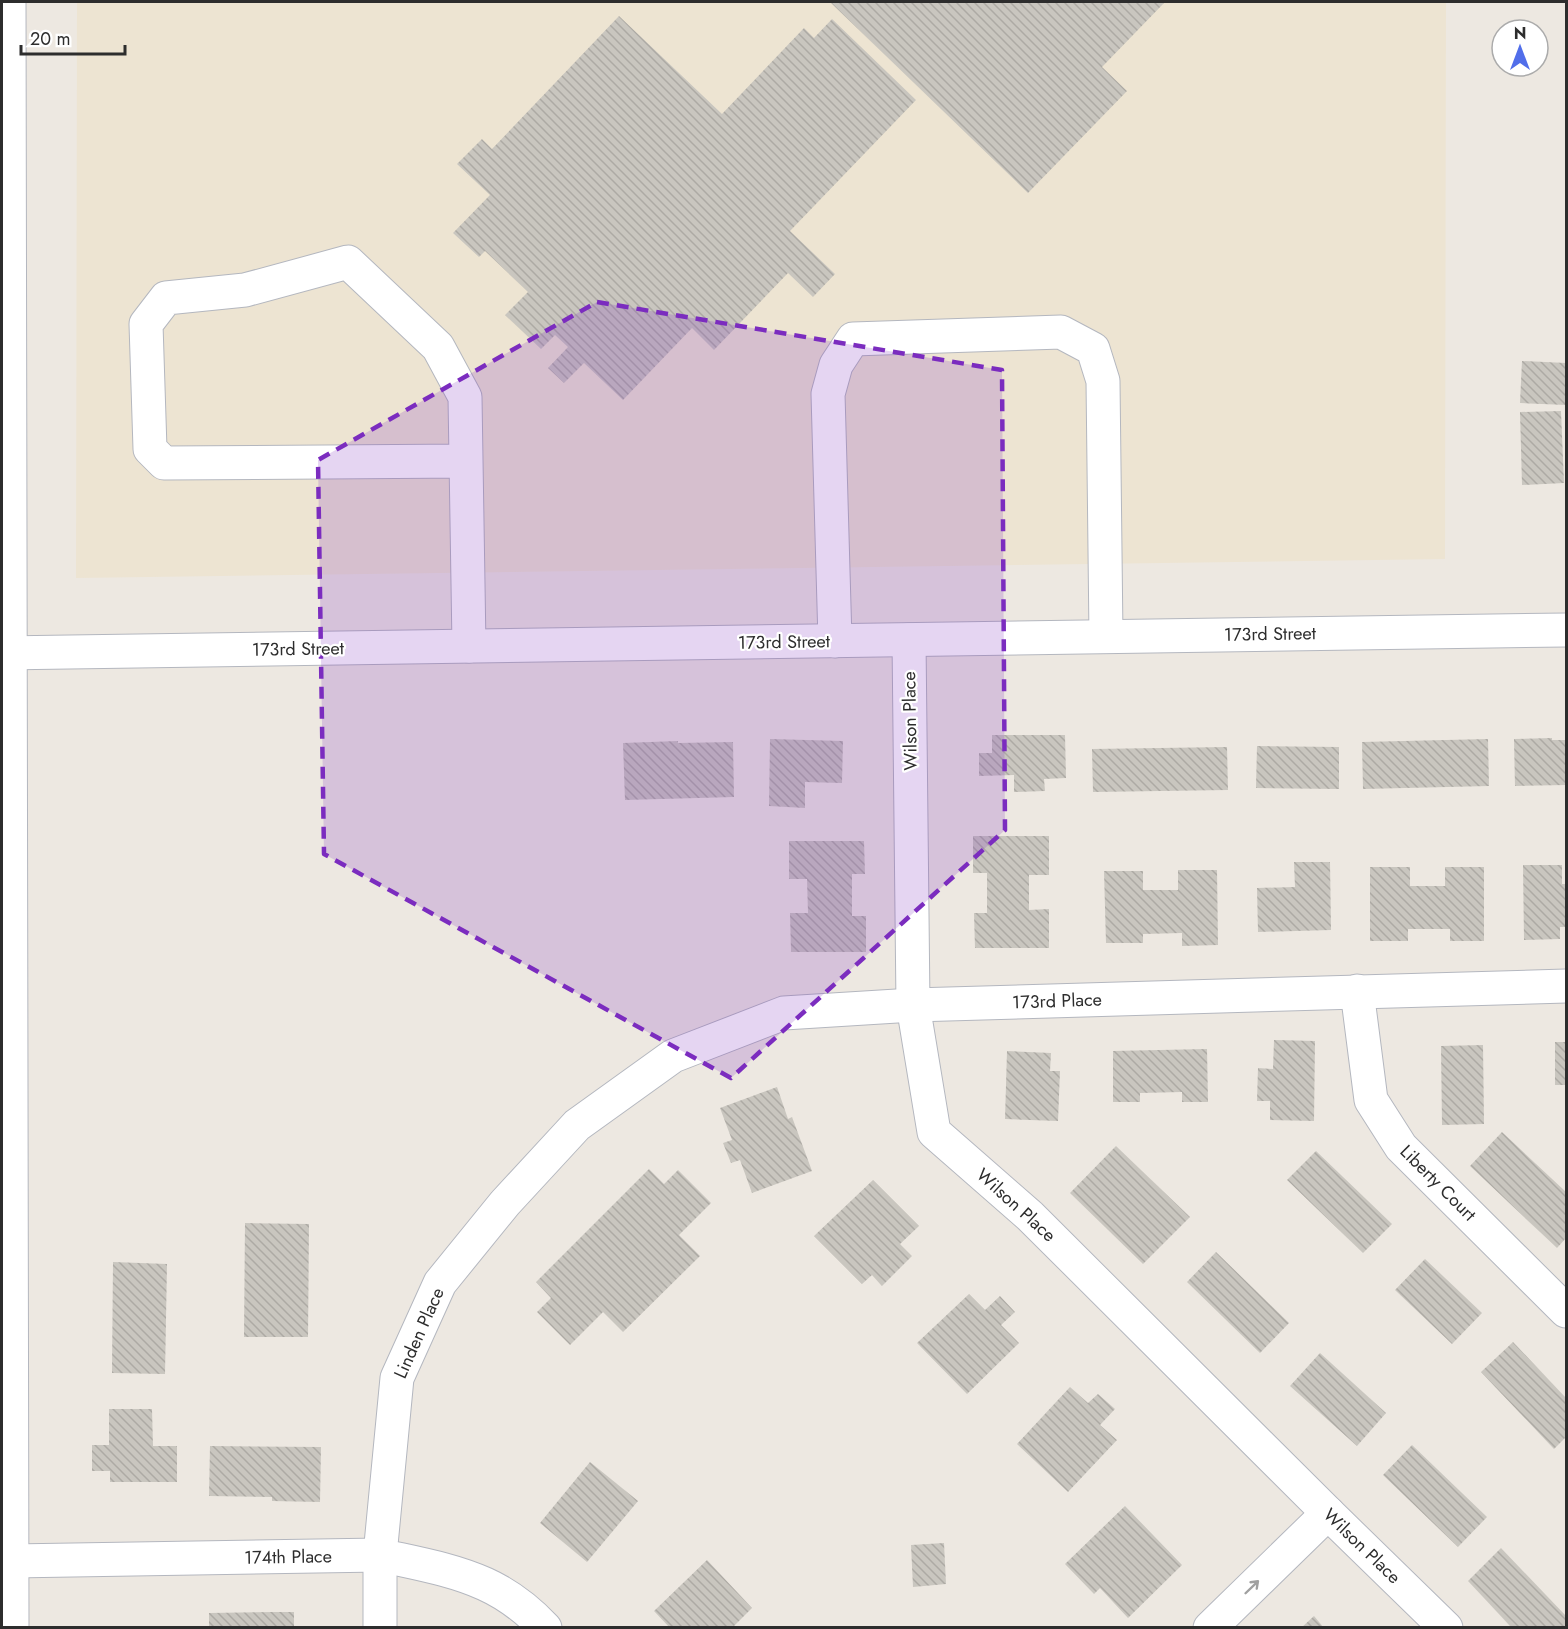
<svg xmlns="http://www.w3.org/2000/svg" width="1568" height="1629" font-family="Jost,sans-serif">
	<defs>
		<pattern id="building-back-hatch" width="6" height="6" patternUnits="userSpaceOnUse" patternTransform="scale(1.5)"><rect width="6" height="6" fill="#c9c6bf"/><path d="M-1 5l2 2M0 0l6 6M5-1l2 2" fill="none" stroke="#adaaa4"/></pattern>
	</defs>
	<rect width="100%" height="100%" fill="#ede8e1"/>
	<!-- education -->
	<path fill="#ede4d2" d="M77,2H1446L1445,559L76,578Z"/>
	<!-- building -->
	<g fill="url(#building-back-hatch)">
		<path d="M830,2H1165L1102,67L1127,91L1028,193Z"/>
		<path d="M619,16L722,114L804,28L814,38L832,19L916,100L790,231L835,274L813,297L788,273L714,350L692,328L623,400L584,363L564,383L548,368L568,347L555,335L541,349L505,315L528,292L485,251L479,257L453,233L490,195L457,164L482,139L492,149Z"/>
		<path d="M1522,361L1566,363V405L1520,403Z"/>
		<path d="M1561,411L1564,483L1522,485L1520,412Z"/>
		<path d="M992,735H1065L1066,778L1044,779L1045,791L1014,792V775L979,776V753H992Z"/>
		<path d="M1552,738V740H1566V785L1515,786L1514,739Z"/>
		<path d="M770,739L843,741L842,783L805,782V808L769,806Z"/>
		<path d="M1488,739L1489,786L1363,789L1362,742Z"/>
		<path d="M678,741V743L733,742L734,797L625,800L623,743Z"/>
		<path d="M1257,746L1339,747V789L1256,788Z"/>
		<path d="M1227,747L1228,790L1093,792L1092,749Z"/>
		<path d="M973,836H1049V875H1029V910L1049,909V948H975L974,913H987V873H973Z"/>
		<path d="M789,841H864L865,874H852V916H866V952H791L790,913H808L807,879H789Z"/>
		<path d="M1294,862H1330L1331,930L1258,932L1257,888L1295,887Z"/>
		<path d="M1523,865H1562V884H1566V927H1560V939L1524,940Z"/>
		<path d="M1370,867H1410V886H1445V867H1484V941H1450V929H1408V941H1370Z"/>
		<path d="M1178,870H1217L1218,945L1182,946V933L1143,934V943H1106L1104,871H1143V890H1178Z"/>
		<path d="M1274,1040L1315,1041L1314,1121L1270,1120V1101H1257L1258,1068L1273,1069Z"/>
		<rect x="1555" y="1042" width="11" height="43"/>
		<path d="M1483,1045L1484,1124L1442,1125L1441,1046Z"/>
		<path d="M1207,1049L1208,1102H1182V1092L1140,1093V1102H1113V1051Z"/>
		<path d="M1007,1051L1051,1053L1050,1071H1060L1058,1121L1005,1119Z"/>
		<path d="M777,1087L788,1119L792,1117L812,1171L752,1193L740,1160L731,1163L723,1143L732,1140L720,1108Z"/>
		<path d="M1502,1132L1566,1192V1238L1557,1248L1470,1166Z"/>
		<path d="M1116,1146L1190,1217L1143,1264L1070,1193Z"/>
		<path d="M1316,1151L1392,1224L1363,1253L1287,1180Z"/>
		<path d="M649,1169L664,1184L678,1170L711,1203L679,1235L700,1256L623,1332L603,1312L570,1345L537,1312L551,1298L536,1282Z"/>
		<path d="M873,1180L919,1226L900,1244L912,1256L882,1286L872,1275L862,1284L814,1236Z"/>
		<path d="M245,1223L309,1224L308,1337H244Z"/>
		<path d="M1216,1252L1289,1323L1260,1353L1187,1282Z"/>
		<path d="M1425,1259L1482,1313L1452,1344L1395,1290Z"/>
		<path d="M113,1262L167,1264L165,1374L112,1373Z"/>
		<path d="M969,1294L985,1310L1000,1296L1015,1312L1001,1325L1019,1343L967,1394L917,1343Z"/>
		<path d="M1513,1342L1566,1398V1437L1554,1449L1481,1372Z"/>
		<path d="M1320,1353L1386,1413L1357,1446L1290,1386Z"/>
		<path d="M1070,1387L1088,1403L1098,1394L1115,1409L1100,1425L1117,1440L1068,1492L1017,1444Z"/>
		<path d="M109,1409H152L153,1446H177V1482H110V1471H92V1445H109Z"/>
		<path d="M1412,1445L1487,1517L1458,1547L1383,1475Z"/>
		<path d="M210,1446L321,1447L320,1502L272,1501V1497L209,1496Z"/>
		<path d="M590,1462L638,1501L587,1562L540,1523Z"/>
		<path d="M1125,1506L1182,1565L1128,1618L1100,1588L1094,1594L1065,1564Z"/>
		<path d="M944,1543L946,1584L913,1587L911,1545Z"/>
		<path d="M1501,1548L1566,1616V1628H1512L1468,1581Z"/>
		<path d="M707,1560L752,1608L732,1628H670L654,1611Z"/>
		<path d="M272,1612H294V1628H209V1613Z"/>
		<path d="M1314,1616L1324,1628H1301Z"/>
	</g>
	<g fill="none" stroke-linecap="round" stroke-linejoin="round">
		<!-- minor casing -->
		<g stroke="#b4b7bf" stroke-width="35">
			<g id="minor">
				<path d="M9,2L12,1628"/>
				<path d="M466,461L164,463L150,449L146,324L166,298L245,290L348,262L438,347L465,397L469,646"/>
				<path d="M909,640L913,1005L934,1132L1030,1216L1328,1513L1446,1628"/>
				<path d="M835,641L828,394L836,365L853,339L1061,332L1093,349L1103,381L1106,636"/>
				<path d="M2,653L1566,630"/>
				<path d="M1357,991L1371,1100L1401,1147L1566,1311"/>
				<path d="M12,1561L380,1555C415,1563 452,1569 485,1584C507,1594 528,1610 545,1628"/>
				<path d="M380,1628V1555L397,1378L440,1283L505,1203L577,1125L673,1056L784,1013L913,1005L1566,986"/>
				<path d="M1210,1628L1328,1513"/>
			</g>
		</g>
		<!-- minor -->
		<use href="#minor" stroke="#fff" stroke-width="33"/>
	</g>
	<!-- one-way arrows -->
	<defs><path id="oneway-shaft" d="M-6 0H5M1.5-3L5.5 0L1.5 3" fill="none" stroke-width="1.6" stroke-linecap="round" stroke-linejoin="round" transform="scale(1.5)"/></defs>
	<use stroke="#a0a0a0" href="#oneway-shaft" transform="translate(1252 1587) rotate(-44)"/>
	<!-- marked area -->
	<path fill="#7b2cbf" fill-opacity="0.2" stroke="#7b2cbf" stroke-width="4.5" stroke-dasharray="12 8" stroke-linejoin="round" d="M597,302L1002,370L1005,830L731,1078L324,854L318,460Z"/>
	<g text-anchor="middle" stroke-width="4.5" stroke-linejoin="round" paint-order="stroke">
		<!-- street labels -->
		<g font-size="18" fill="#2d2d2d" stroke="#fff">
			<text transform="translate(1270 634) rotate(-1)" y="6">173rd Street</text>
			<text transform="translate(784 642) rotate(-1)" y="6">173rd Street</text>
			<text transform="translate(298 649) rotate(-1)" y="6">173rd Street</text>
			<text transform="translate(910 721) rotate(-91)" y="6">Wilson Place</text>
			<text transform="translate(1057 1001) rotate(-2)" y="6">173rd Place</text>
			<text transform="translate(1438 1183) rotate(45)" y="6">Liberty Court</text>
			<text transform="translate(1016 1205) rotate(42)" y="6">Wilson Place</text>
			<text transform="translate(419 1333) rotate(-66)" y="6">Linden Place</text>
			<text transform="translate(1362 1546) rotate(44)" y="6">Wilson Place</text>
			<text transform="translate(288 1557) rotate(-1)" y="6">174th Place</text>
		</g>
	</g>
	<!-- border -->
	<rect width="1568" height="1629" fill="none" stroke="#2d2d2d" stroke-width="6"/>
	<!-- north arrow -->
	<g transform="translate(1520 48)"><circle r="28" fill="#ffffff" stroke="#ababab" stroke-width="1.5"/>
	<path d="M0-4.5L10 22L0 15L-10 22Z" fill="#516eea"/>
	<text y="-9" font-size="16" font-weight="bold" text-anchor="middle" fill="#2d2d2d">N</text>
	</g>
	<!-- scale -->
	<path d="M21 45v9h104v-9" fill="none" stroke="#2d2d2d" stroke-width="3"/>
	<text x="30" y="45" font-size="18" fill="#2d2d2d" stroke="#ffffff" stroke-width="4.5" paint-order="stroke">20 m</text>
</svg>
